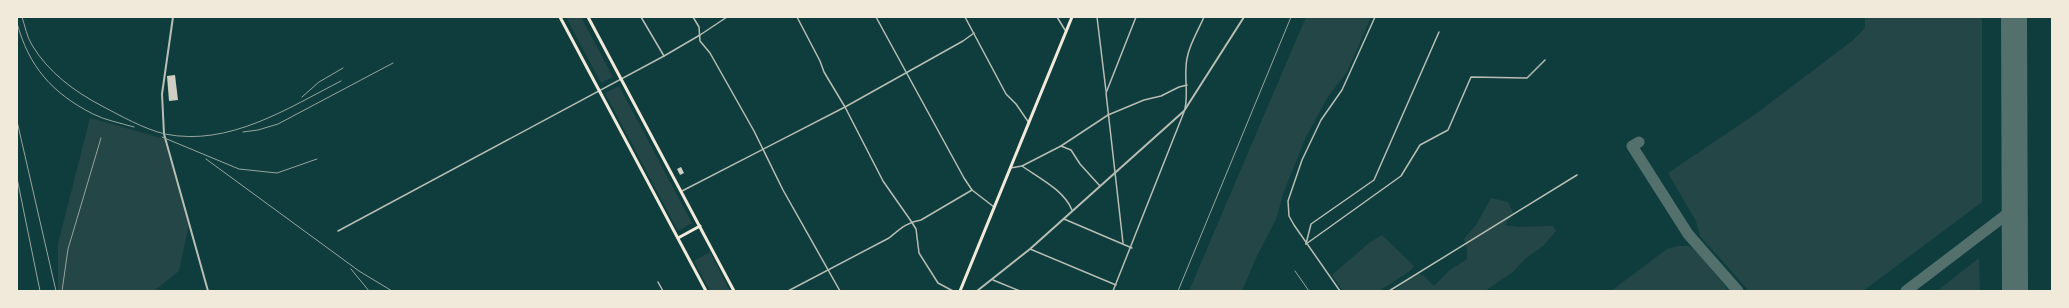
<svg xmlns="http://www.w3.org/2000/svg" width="2069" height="308" font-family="Manrope,sans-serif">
	<rect width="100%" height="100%" fill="#0f3d3e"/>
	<!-- green -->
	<g fill="#244646">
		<path d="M566,17H581L613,77L601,83Z"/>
		<path d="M1306,17H1371L1347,72L1327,98L1305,139L1283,194L1277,217L1255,260L1242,291H1189Z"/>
		<path d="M1865,17H1982V202L1863,291H1749L1700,236L1696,221L1668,173L1757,113L1852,41L1865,28Z"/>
		<path d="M619,86L692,223L678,231L605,93Z"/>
		<path d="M90,118L165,139L189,224L179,271L154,291H58V244Z"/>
		<path d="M1491,198L1508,202L1513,212L1505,225L1517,227L1553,226L1556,231L1543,246L1526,258L1514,271L1485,291H1394L1417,273L1424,276L1434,286L1450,270L1467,259V250L1464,239L1476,225Z"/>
		<path d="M1382,235L1414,266L1410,271L1379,291H1343L1332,275L1369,243Z"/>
		<path d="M1678,246H1689L1698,253L1729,291H1611L1667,249Z"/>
		<path d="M710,252L730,291H710L694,261Z"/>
		<path d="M1979,258L1980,291H1937Z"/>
	</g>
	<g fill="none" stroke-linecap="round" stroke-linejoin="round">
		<!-- taxiway -->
		<g stroke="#53706d" stroke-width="11">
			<path d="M1639,142L1632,146L1688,234L1738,291"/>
			<path d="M1906,291L2015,208"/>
		</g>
		<!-- runway -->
		<path stroke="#53706d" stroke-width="26" d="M2014,17L2015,291"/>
	</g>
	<!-- building -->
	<g fill="#cfcfc3">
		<path d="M175,75L178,100L169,101L167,76Z"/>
		<path d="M681,167L684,173L680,175L677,169Z"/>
	</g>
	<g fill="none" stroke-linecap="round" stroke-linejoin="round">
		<!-- minor -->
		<g stroke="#b8beb3" stroke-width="1.5">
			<path d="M641,17L664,56"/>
			<path d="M693,17L699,27L700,41L710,53L754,131L783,190L840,291"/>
			<path d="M797,17L820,61L824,72L845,107L883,181L911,221L916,229L919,253L938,283L953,291"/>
			<path d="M876,17L964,178L972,190L994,207"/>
			<path d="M965,17L1006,94L1016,104L1029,123"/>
			<path d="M1057,17L1065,30"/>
			<path d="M1097,17L1106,91"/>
			<path d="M1185,109C1188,94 1185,82 1186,68C1186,50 1197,33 1204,17"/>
			<path d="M1061,146L1071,150L1080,164L1100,186"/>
			<path d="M1022,166C1039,178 1064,190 1072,210"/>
			<path d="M1010,168L1022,166L1061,146L1108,115L1144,100L1161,96L1179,87L1187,85"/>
			<path d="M682,191L845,107L963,41L974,33"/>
			<path d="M1064,219L1132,248"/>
			<path d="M338,231L664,56L700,35L727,17"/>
			<path d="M1123,243L1106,93L1136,17"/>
			<path d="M1306,244L1401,176L1420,145L1448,130L1471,77L1527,78L1545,60"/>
			<path d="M1306,244L1311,224L1374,180L1439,32"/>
			<path d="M1030,249L1116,285"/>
			<path d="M993,280L1020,291"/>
			<path d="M658,282L663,291"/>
			<path d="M788,291L889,238C900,229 907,222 921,220L972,190"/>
			<path d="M1113,291L1184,112"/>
			<path d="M1340,291L1294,225L1289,216L1288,201L1302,160L1321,120L1342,90L1375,17"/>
			<path d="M1389,291L1577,175"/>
		</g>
		<!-- tertiary -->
		<g stroke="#b8beb3" stroke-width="2">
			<path d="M173,17L162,94L164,134L208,291"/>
			<path d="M977,291L1030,249L1184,111L1244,17"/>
		</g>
		<!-- primary -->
		<g stroke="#f1e9da" stroke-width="3">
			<path d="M560,17L706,291"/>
			<path d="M588,17L734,291"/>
			<path d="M678,238L700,226"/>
			<path d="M960,291L1072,17"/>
		</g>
		<!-- rail -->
		<g stroke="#97a49c" stroke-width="1">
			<path d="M22,17C25,26 27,37 32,45C48,72 75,92 102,106C121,116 144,129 165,134C229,147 288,108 341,81"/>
			<path d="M17,23C29,67 52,93 93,114C105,120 120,123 134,127"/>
			<path d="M302,97L319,82L343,68"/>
			<path d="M17,121L56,291"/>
			<path d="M243,132L258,130L278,124L393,63"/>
			<path d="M162,137L239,169L277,173L317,159"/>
			<path d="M206,159L359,271L392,291"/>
			<path d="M17,178L40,291"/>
			<path d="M351,269L369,291"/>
			<path d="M1295,271L1309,291"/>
			<path d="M62,291L68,249L101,138"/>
			<path d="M1178,291L1291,17"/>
		</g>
	</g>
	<!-- border -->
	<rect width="2069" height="308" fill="none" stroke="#f1e9da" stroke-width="36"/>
</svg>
